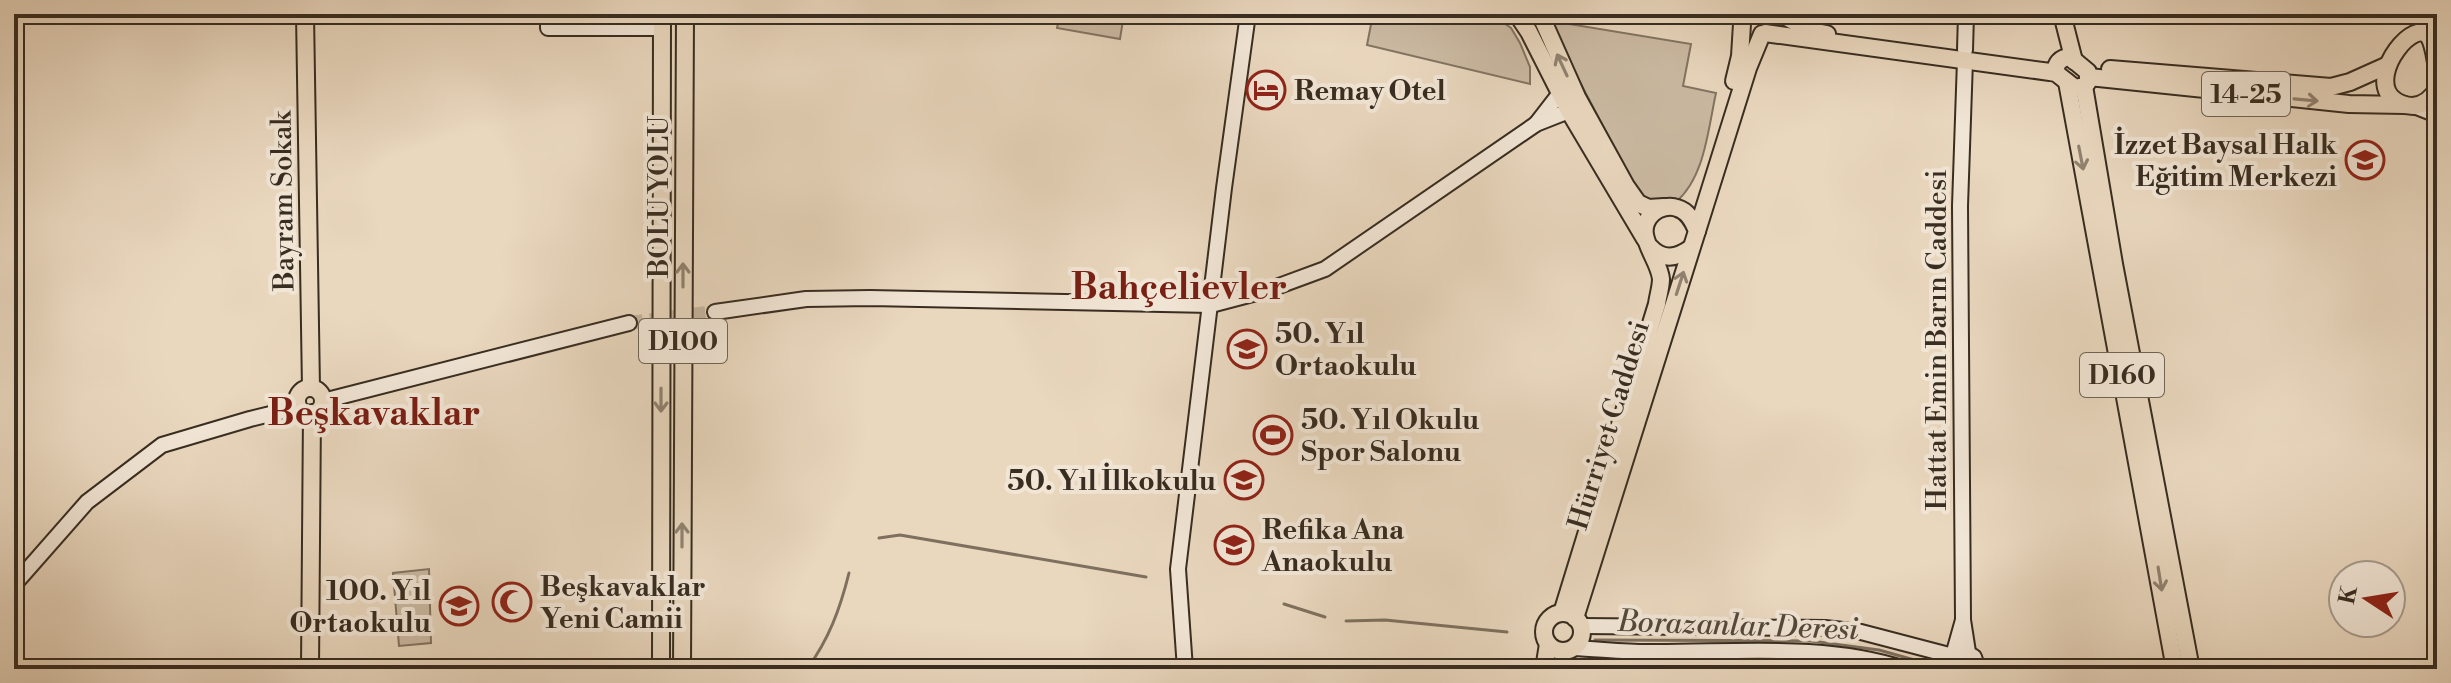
<svg xmlns="http://www.w3.org/2000/svg" width="2451" height="683" font-family="'Libre Bodoni',serif">
	<rect width="100%" height="100%" fill="#e9d7be"/>
	<filter id="stains"><feTurbulence type="fractalNoise" baseFrequency=".0025" numOctaves="4"/><feColorMatrix values="0 0 0 0 .2 0 0 0 0 .09 0 0 0 0 .02 0 0 0 .5 -.17"/></filter>
	<radialGradient id="worn" r=".72"><stop offset=".6" stop-color="#630" stop-opacity="0"/><stop offset="1" stop-color="#630" stop-opacity=".3"/></radialGradient>
	<!-- green -->
	<g fill="#cbbaa3" stroke="#827462" stroke-width="2">
		<path d="M1060,14H1124L1120,39L1057,28Z"/>
		<path d="M1373,14H1491L1511,28L1520,43L1530,67V84L1367,45Z"/>
		<path d="M1551,21L1691,44L1683,86L1716,93C1708,129 1705,177 1676,202L1650,200L1639,195L1571,65Z"/>
		<path d="M429,569L431,643L399,646L393,573Z"/>
	</g>
	<g fill="none" stroke-linecap="round" stroke-linejoin="round">
		<!-- stream -->
		<g stroke="#7e705f" stroke-width="3">
			<path d="M879,538L900,535L1146,577"/>
			<path d="M1284,604L1325,617"/>
			<path d="M1346,621L1385,620L1507,632"/>
			<path d="M1595,640L1811,641L1879,650L1925,663"/>
			<path d="M807,669C829,639 840,609 849,573"/>
		</g>
		<!-- secondary-tunnel -->
		<path stroke="#c6b59f" stroke-width="14" stroke-dasharray="14 7" stroke-linecap="butt" d="M629,323L715,312"/>
		<!-- secondary casing -->
		<g stroke="#382d21" stroke-width="18">
			<g id="secondary">
				<path d="M548,14V28H661"/>
				<path d="M2425,33V14"/>
				<path d="M1965,50L1966,14"/>
				<path d="M2414,106L2437,115"/>
				<path d="M1536,124L1560,93"/>
				<path d="M715,312L806,299L870,298L1211,305L1268,290L1325,269L1536,124L1569,111"/>
				<path d="M323,401L629,323"/>
				<path d="M14,585L87,502L162,445L250,419L299,407"/>
				<path d="M1963,620L1960,206L1965,60"/>
				<path d="M1581,626L1825,628L1861,632L1949,655"/>
				<path d="M1573,648C1598,649 1623,652 1647,652C1731,653 1825,642 1905,669"/>
				<path d="M1954,652L1963,620L1968,652"/>
				<path d="M1185,669L1178,569L1224,188L1248,14"/>
				<path d="M1946,669L1949,655L1961,650L1974,657L1978,669"/>
			</g>
		</g>
		<!-- primary casing -->
		<g stroke="#382d21" stroke-width="20">
			<g id="primary">
				<path d="M305,14L311,388"/>
				<path d="M1517,14L1529,32L1569,111L1645,239"/>
				<path d="M1540,14L1577,97L1626,186L1638,203L1648,208L1664,207"/>
				<path d="M1781,14L1811,31L1827,34"/>
				<path d="M2062,14L2074,61"/>
				<path d="M1765,33L2050,72L2056,73L2075,88L2084,86L2088,82V72L2070,57C2060,58 2055,63 2056,73"/>
				<path d="M2437,68C2435,59 2434,45 2429,37C2416,16 2369,72 2391,97C2397,103 2405,106 2413,106C2424,105 2432,98 2437,89"/>
				<path d="M2110,69L2331,87L2350,82L2388,65"/>
				<path d="M2089,77L2349,104L2404,105"/>
				<path d="M1734,81L1740,56L1742,24"/>
				<path d="M2067,82L2175,669"/>
				<path d="M2084,86L2114,264L2191,669"/>
				<path d="M1697,231L1748,68L1762,34"/>
				<path d="M1650,247C1663,261 1677,258 1691,248"/>
				<circle cx="310" cy="401" r="13"/>
				<path d="M1562,613L1657,304C1658,296 1661,287 1661,279C1659,257 1631,233 1653,213C1659,208 1669,205 1677,208C1688,211 1693,221 1697,231L1575,618"/>
				<circle cx="1563" cy="632" r="19"/>
				<path d="M310,669L312,413"/>
				<path d="M1544,669L1548,644"/>
			</g>
		</g>
		<!-- trunk casing -->
		<g stroke="#382d21" stroke-width="20">
			<g id="trunk">
				<path d="M661,669L662,14"/>
				<path d="M682,669L685,14"/>
			</g>
		</g>
		<!-- secondary -->
		<use href="#secondary" stroke="#f1e5d5" stroke-width="14"/>
		<!-- primary -->
		<use href="#primary" stroke="#e9d7be" stroke-width="16"/>
		<!-- trunk -->
		<use href="#trunk" stroke="#e9d7be" stroke-width="16"/>
	</g>
	<!-- one-way arrows -->
	<defs><path id="oneway-shaft" d="M-6 0H5M1.5-3L5.5 0L1.5 3" fill="none" stroke-width="1.6" stroke-linecap="round" stroke-linejoin="round" transform="scale(2)"/></defs>
	<g stroke="#908270">
		<use href="#oneway-shaft" transform="translate(1562 65) rotate(-115)"/>
		<use href="#oneway-shaft" transform="translate(2306 100) rotate(5)"/>
		<use href="#oneway-shaft" transform="translate(2081 158) rotate(79)"/>
		<use href="#oneway-shaft" transform="translate(683 275) rotate(-90)"/>
		<use href="#oneway-shaft" transform="translate(1680 283) rotate(-72)"/>
		<use href="#oneway-shaft" transform="translate(661 400) rotate(90)"/>
		<use href="#oneway-shaft" transform="translate(682 535) rotate(-90)"/>
		<use href="#oneway-shaft" transform="translate(2160 579) rotate(81)"/>
	</g>
	<!-- icons -->
	<defs>
		<g id="hotel-ring" transform="scale(2)"><circle r="9.5" fill="#f1e5d5" stroke="#8f2418" stroke-width="1.5"/><path d="M-6-4.5h1.5V1H6V5H4.5V3h-9V5H-6ZM-4 0a1.8 1.8 0 1 1 3.6 0ZM.5 0V-2.5h3Q6-2.5 6 0Z" fill="#8f2418"/></g>
		<g id="school-ring" transform="scale(2)"><circle r="9.5" fill="#f1e5d5" stroke="#8f2418" stroke-width="1.5"/><path d="M0-5L7-2L0 1L-7-2ZM-4 1L0 2.5L4 1V4Q0 6-4 4Z" fill="#8f2418"/></g>
		<g id="stadium-ring" transform="scale(2)"><circle r="9.5" fill="#f1e5d5" stroke="#8f2418" stroke-width="1.5"/><path d="M0-5a6.5 5 0 1 0 0 10a6.5 5 0 1 0 0-10ZM-3.5-1.8h7v3.6h-7Z" fill="#8f2418"/></g>
		<g id="mosque-ring" transform="scale(2)"><circle r="9.5" fill="#f1e5d5" stroke="#8f2418" stroke-width="1.5"/><path d="M3.5-4.9A6 6 0 1 0 3.5 4.9A5 5 0 1 1 3.5-4.9Z" fill="#8f2418"/></g>
	</defs>
	<g fill-rule="evenodd">
		<use href="#hotel-ring" x="1266" y="90"/>
		<use href="#school-ring" x="2365" y="160"/>
		<use href="#school-ring" x="1247" y="349"/>
		<use href="#stadium-ring" x="1273" y="435"/>
		<use href="#school-ring" x="1244" y="480"/>
		<use href="#school-ring" x="1234" y="545"/>
		<use href="#mosque-ring" x="512" y="602"/>
		<use href="#school-ring" x="459" y="606"/>
	</g>
	<g text-anchor="middle" stroke-width="8" stroke-linejoin="round" paint-order="stroke">
		<!-- shield labels -->
		<g fill="#f1e5d5" stroke="#706457" stroke-width="2">
			<rect x="2202" y="72" width="88" height="44" rx="6"/>
			<rect x="639" y="319" width="88" height="44" rx="6"/>
			<rect x="2080" y="353" width="84" height="44" rx="6"/>
		</g>
		<g font-size="26" font-weight="bold" fill="#382d21">
			<text x="2246" y="103">14-25</text>
			<text x="683" y="350">D100</text>
			<text x="2122" y="384">D160</text>
		</g>
		<!-- poi labels -->
		<g font-size="28" font-weight="bold" fill="#382d21" stroke="#f1e5d5" text-anchor="start">
			<text x="1294" y="100">Remay Otel</text>
			<text x="2337" y="154" text-anchor="end">İzzet Baysal Halk<tspan x="2337" dy="32">Eğitim Merkezi</tspan></text>
			<text x="1275" y="343">50. Yıl<tspan x="1275" dy="32">Ortaokulu</tspan></text>
			<text x="1301" y="429">50. Yıl Okulu<tspan x="1301" dy="32">Spor Salonu</tspan></text>
			<text x="1216" y="490" text-anchor="end">50. Yıl İlkokulu</text>
			<text x="1262" y="539">Refika Ana<tspan x="1262" dy="32">Anaokulu</tspan></text>
			<text x="540" y="596">Beşkavaklar<tspan x="540" dy="32">Yeni Camii</tspan></text>
			<text x="431" y="600" text-anchor="end">100. Yıl<tspan x="431" dy="32">Ortaokulu</tspan></text>
		</g>
		<!-- street labels -->
		<g font-size="28" fill="#382d21" stroke="#f1e5d5">
			<text transform="translate(658 197) rotate(-90)" y="10">BOLU YOLU</text>
			<text transform="translate(282 201) rotate(-91)" y="10">Bayram Sokak</text>
			<text transform="translate(1936 340) rotate(-90)" y="10">Hattat Emin Barın Caddesi</text>
			<text transform="translate(1608 425) rotate(-73)" y="10">Hürriyet Caddesi</text>
		</g>
		<!-- water labels -->
		<g font-size="30" font-style="italic" fill="#55493b" stroke="#f1e5d5">
			<text transform="translate(1738 625) rotate(2)" y="10">Borazanlar Deresi</text>
		</g>
		<!-- district labels -->
		<g font-size="36" font-weight="bold" fill="#7a1f14" stroke="#f1e5d5">
			<text x="1179" y="299">Bahçelievler</text>
			<text x="374" y="425">Beşkavaklar</text>
		</g>
	</g>
	<!-- margin -->
	<rect width="2451" height="683" fill="none" stroke="#e9d7be" stroke-width="48"/>
	<rect x="16" y="16" width="2419" height="651" fill="none" stroke="#382d21" stroke-width="4"/>
	<rect x="24" y="24" width="2403" height="635" fill="none" stroke="#382d21" stroke-width="2"/>
	<!-- north arrow -->
	<g transform="translate(2367 599) rotate(282)"><circle r="38" fill="#f1e5d5" stroke="#a79b8d" stroke-width="2"/>
	<path d="M0-6L14 30L0 20L-14 30Z" fill="#8f2418"/>
	<text y="-12" font-size="22" font-weight="bold" text-anchor="middle" fill="#382d21">K</text>
	</g>
	<rect width="100%" height="100%" filter="url(#stains)"/>
	<rect width="100%" height="100%" fill="url(#worn)"/>
</svg>
